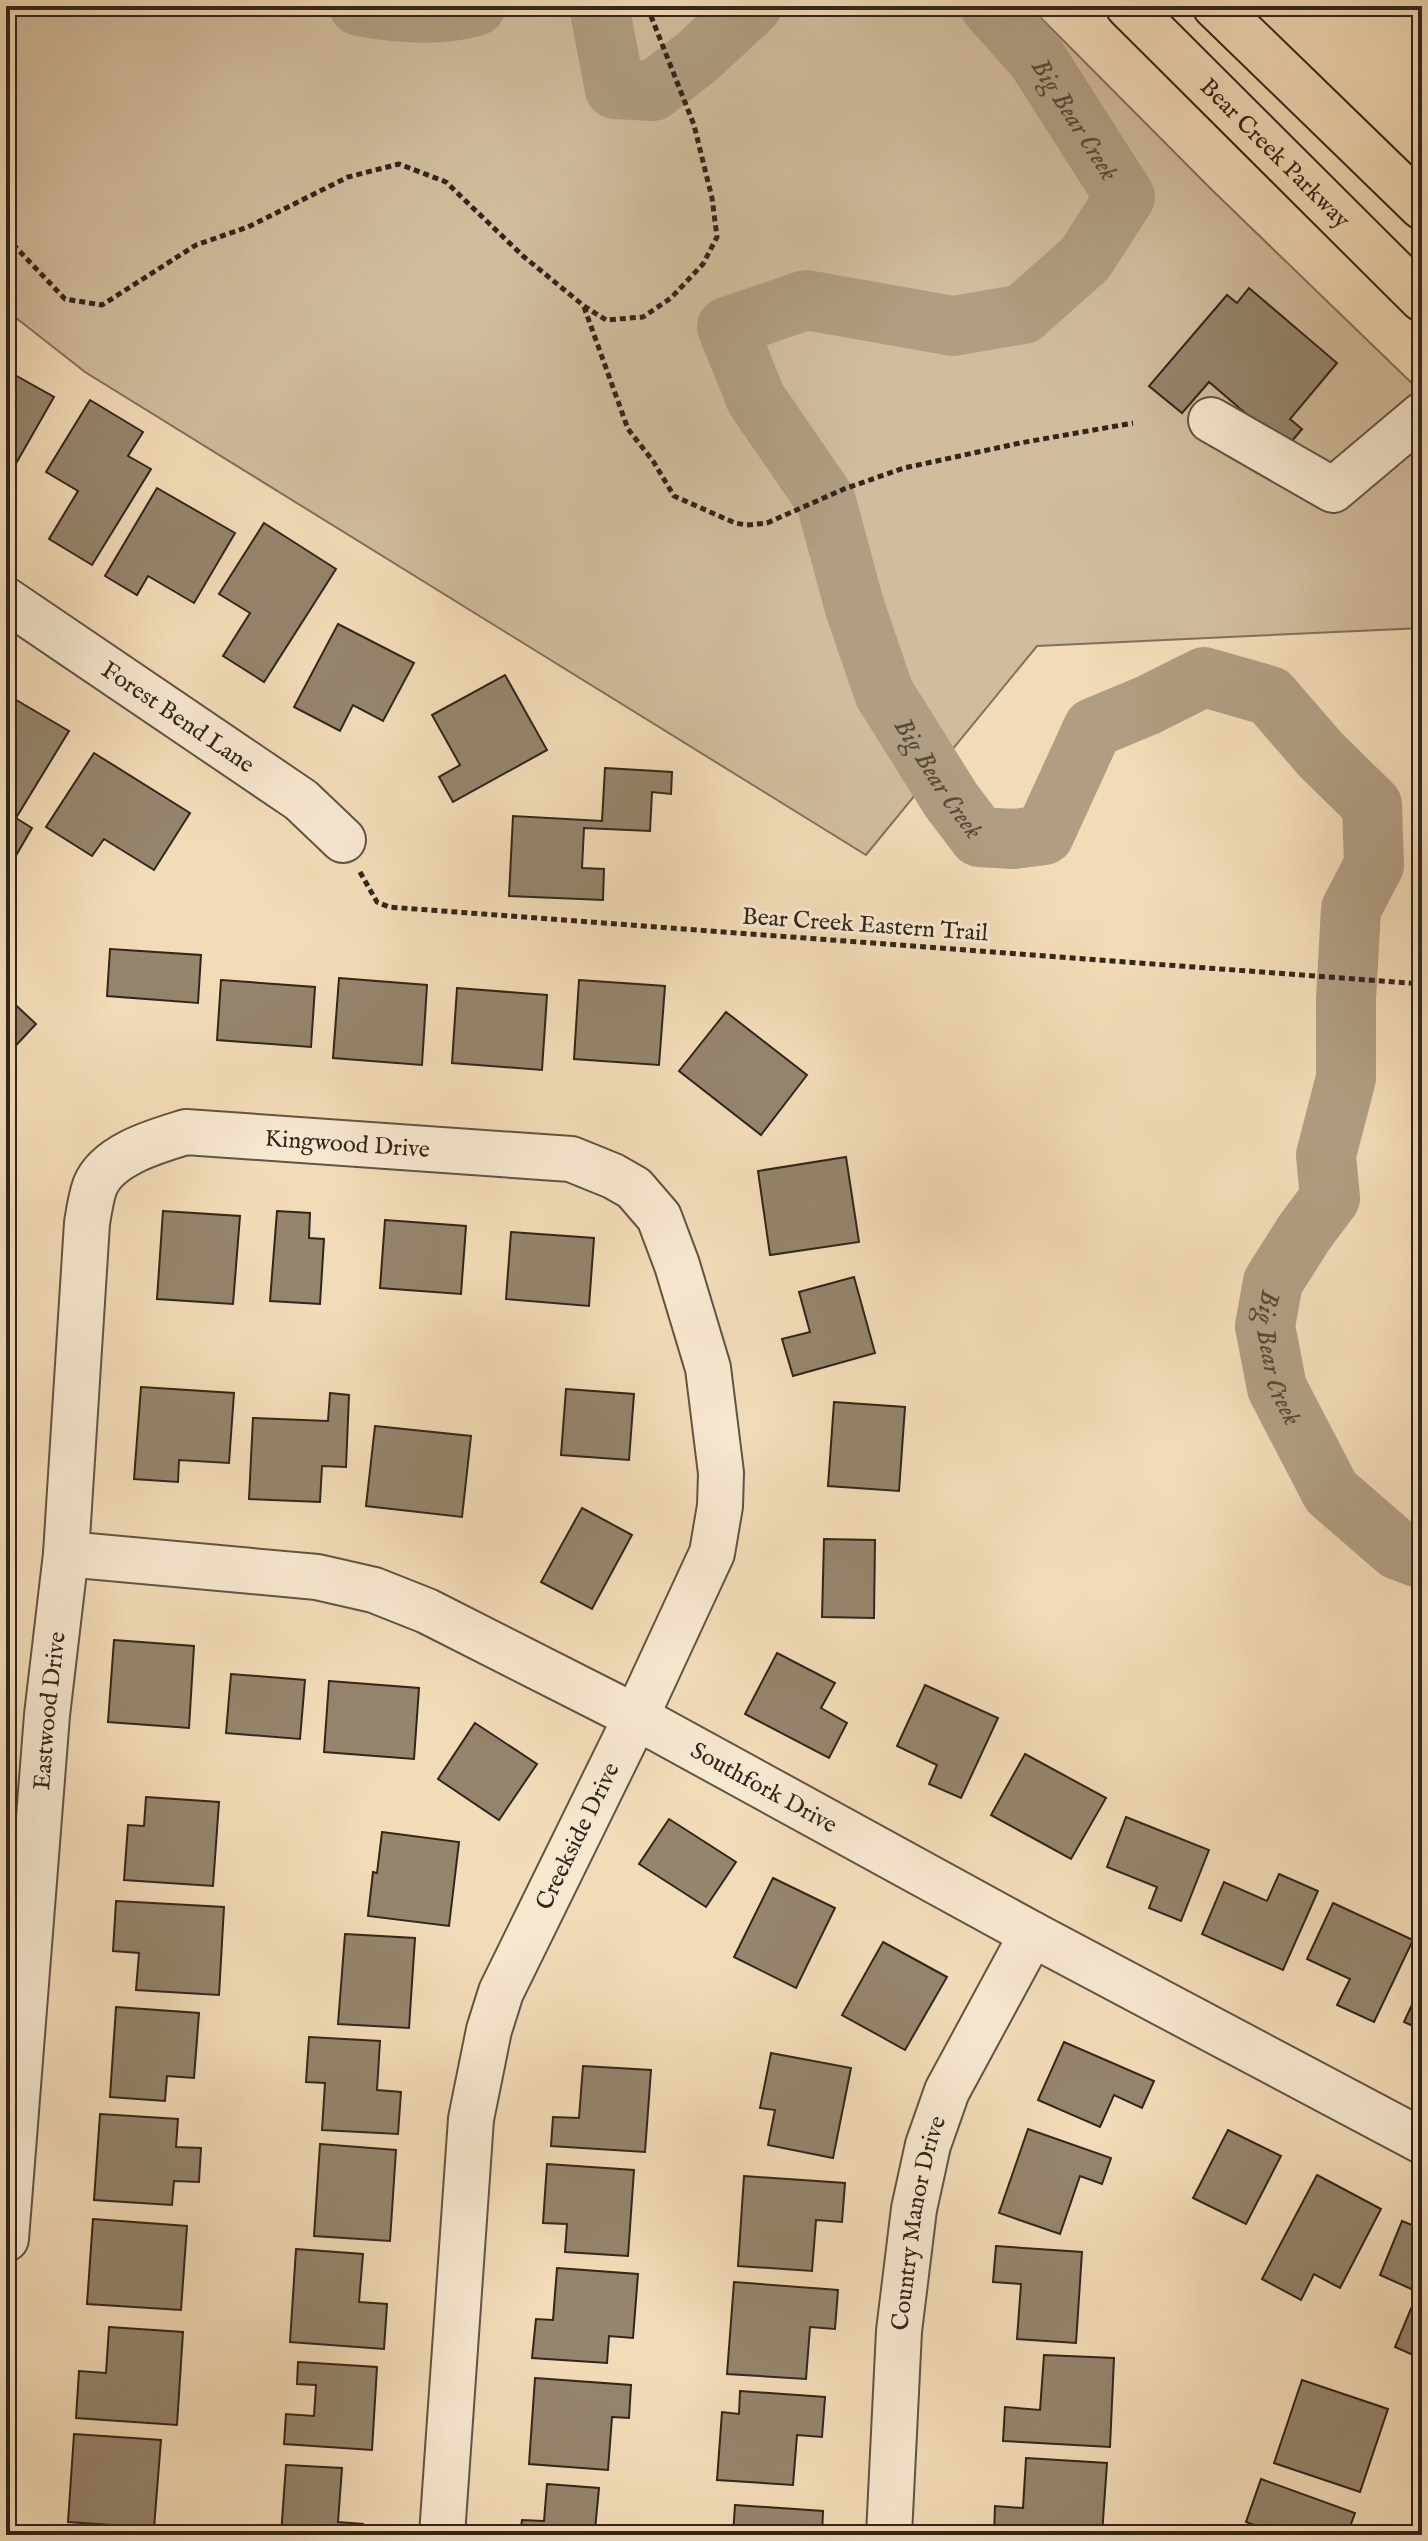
<svg xmlns="http://www.w3.org/2000/svg" width="1428" height="2541" font-family="'IM FELL English',serif">
	<rect width="100%" height="100%" fill="#f2dcb7"/>
	<filter id="stains"><feTurbulence type="fractalNoise" baseFrequency=".0025" numOctaves="4"/><feColorMatrix values="0 0 0 0 .2 0 0 0 0 .09 0 0 0 0 .02 0 0 0 .5 -.17"/></filter>
	<radialGradient id="worn" r=".72"><stop offset=".6" stop-color="#630" stop-opacity="0"/><stop offset="1" stop-color="#630" stop-opacity=".3"/></radialGradient>
	<!-- green -->
	<path fill="#d1bd9d" stroke="#81725c" stroke-width="2" d="M6,6H1029L1212,190L1422,393V628L1037,646L866,855L85,372L6,310Z"/>
	<g fill="none" stroke-linecap="round" stroke-linejoin="round">
		<!-- river -->
		<g stroke="#b09e82" stroke-width="60">
			<path d="M359,6C397,13 439,17 476,6"/>
			<path d="M599,6L615,89L653,91L697,57L752,6"/>
			<path id="s1" d="M990,6L1037,59L1125,197L1085,259L1023,314L953,326L806,300L727,327L756,399L826,501L854,605L884,693L951,800L979,837L1014,839L1044,835L1093,728L1148,705L1204,677L1270,696L1321,755L1372,805L1374,865L1351,909L1346,999V1078L1326,1155L1330,1198L1304,1233L1273,1282L1265,1326L1277,1388L1331,1492L1398,1550L1422,1559"/>
		</g>
	</g>
	<!-- building -->
	<g fill="#95856d" stroke="#31261c" stroke-width="2">
		<path d="M1249,288L1337,363L1290,419L1302,429L1286,448L1209,382L1182,413L1149,386L1227,295L1237,303Z"/>
		<path d="M6,370L54,397L6,481Z"/>
		<path d="M90,400L143,432L128,456L151,469L92,565L49,539L78,491L46,472Z"/>
		<path d="M157,488L235,533L194,603L148,576L137,595L105,576Z"/>
		<path d="M264,523L336,569L264,682L223,656L250,613L219,594Z"/>
		<path d="M338,624L414,663L383,721L353,705L340,731L294,707Z"/>
		<path d="M505,675L547,750L453,802L439,777L460,765L432,715Z"/>
		<path d="M6,694L69,731L16,818L32,828L11,864L6,861Z"/>
		<path d="M94,753L190,813L154,870L104,839L92,856L46,827Z"/>
		<path d="M605,768L672,772L671,794L652,792L650,831L584,828L582,868L604,869L603,900L509,896L513,816L602,821Z"/>
		<path d="M110,949L201,955L198,1003L107,996Z"/>
		<path d="M339,978L427,985L422,1065L333,1058Z"/>
		<path d="M221,980L315,987L311,1047L217,1040Z"/>
		<path d="M579,980L665,986L659,1065L574,1059Z"/>
		<path d="M457,988L547,995L542,1070L452,1063Z"/>
		<path d="M6,996L36,1024L6,1056Z"/>
		<path d="M726,1012L807,1075L761,1135L679,1071Z"/>
		<path d="M846,1157L859,1242L770,1255L758,1171Z"/>
		<path d="M163,1211L240,1216L233,1304L157,1299Z"/>
		<path d="M277,1211L310,1213L309,1238L324,1239L320,1304L270,1301Z"/>
		<path d="M385,1220L466,1226L461,1294L380,1288Z"/>
		<path d="M511,1232L594,1238L589,1306L506,1299Z"/>
		<path d="M854,1277L875,1353L793,1376L782,1339L810,1332L799,1292Z"/>
		<path d="M141,1387L234,1393L229,1463L179,1460L178,1482L134,1479Z"/>
		<path d="M566,1389L634,1394L629,1460L561,1455Z"/>
		<path d="M330,1393L349,1395L346,1467L322,1466L320,1502L249,1499L253,1418L328,1421Z"/>
		<path d="M834,1402L905,1407L899,1491L828,1486Z"/>
		<path d="M375,1426L471,1436L462,1517L366,1506Z"/>
		<path d="M582,1508L632,1535L592,1609L541,1582Z"/>
		<path d="M824,1539L875,1540L874,1618L822,1617Z"/>
		<path d="M114,1640L194,1646L189,1728L108,1722Z"/>
		<path d="M777,1653L835,1683L821,1708L847,1723L829,1758L745,1714Z"/>
		<path d="M231,1674L305,1680L300,1739L226,1733Z"/>
		<path d="M329,1681L419,1688L414,1759L324,1752Z"/>
		<path d="M925,1685L998,1718L961,1798L929,1784L937,1765L897,1746Z"/>
		<path d="M475,1723L537,1764L499,1820L438,1779Z"/>
		<path d="M1025,1754L1106,1798L1071,1859L991,1815Z"/>
		<path d="M146,1797L219,1802L213,1886L124,1880L128,1825L144,1826Z"/>
		<path d="M1126,1817L1209,1850L1181,1921L1149,1908L1157,1887L1107,1867Z"/>
		<path d="M669,1819L736,1862L706,1907L639,1864Z"/>
		<path d="M382,1832L459,1842L449,1926L368,1916L373,1872L377,1873Z"/>
		<path d="M1279,1874L1318,1891L1283,1970L1202,1934L1224,1882L1267,1901Z"/>
		<path d="M773,1878L835,1908L796,1988L734,1957Z"/>
		<path d="M116,1901L224,1907L219,1995L136,1990L139,1953L113,1951Z"/>
		<path d="M1333,1903L1413,1940L1374,2022L1337,2005L1350,1979L1307,1959Z"/>
		<path d="M345,1934L415,1938L409,2028L338,2024Z"/>
		<path d="M883,1942L947,1977L905,2050L842,2015Z"/>
		<path d="M1422,1983V2030L1404,2022Z"/>
		<path d="M116,2007L199,2013L194,2078L167,2076L165,2101L110,2097Z"/>
		<path d="M309,2037L380,2041L377,2090L401,2092L398,2134L322,2130L325,2083L306,2082Z"/>
		<path d="M1064,2042L1154,2081L1142,2108L1114,2095L1100,2127L1038,2100Z"/>
		<path d="M771,2053L851,2068L833,2158L768,2145L775,2110L760,2108Z"/>
		<path d="M583,2066L651,2070L645,2152L551,2146L553,2117L579,2118Z"/>
		<path d="M100,2114L178,2119L176,2147L201,2148L199,2182L174,2181L172,2205L94,2200Z"/>
		<path d="M1028,2129L1111,2158L1102,2184L1080,2176L1060,2234L999,2213Z"/>
		<path d="M1228,2130L1281,2156L1246,2224L1193,2198Z"/>
		<path d="M320,2144L396,2150L390,2241L314,2236Z"/>
		<path d="M547,2164L634,2170L628,2256L565,2252L567,2224L543,2223Z"/>
		<path d="M1317,2175L1381,2209L1340,2288L1314,2274L1301,2300L1262,2279Z"/>
		<path d="M744,2176L845,2183L842,2222L816,2220L812,2271L738,2266Z"/>
		<path d="M93,2219L187,2226L181,2310L87,2304Z"/>
		<path d="M1402,2221L1422,2229V2359L1395,2347L1418,2292L1380,2275Z"/>
		<path d="M996,2246L1082,2252L1076,2343L1017,2339L1021,2284L993,2282Z"/>
		<path d="M296,2249L363,2254L359,2302L387,2304L384,2349L290,2342Z"/>
		<path d="M557,2268L638,2274L633,2338L609,2336L607,2363L532,2358L536,2319L553,2320Z"/>
		<path d="M734,2282L838,2290L835,2329L810,2327L806,2379L727,2374Z"/>
		<path d="M109,2327L183,2332L177,2425L76,2418L79,2371L106,2373Z"/>
		<path d="M1044,2355L1114,2358L1110,2447L1003,2441L1005,2407L1040,2410Z"/>
		<path d="M298,2362L377,2367L372,2450L284,2444L286,2414L314,2416L316,2385L297,2384Z"/>
		<path d="M535,2378L631,2385L629,2418L612,2417L608,2470L529,2464Z"/>
		<path d="M1302,2380L1388,2409L1360,2492L1274,2463Z"/>
		<path d="M740,2391L825,2397L822,2437L797,2435L793,2485L717,2480L722,2412L739,2414Z"/>
		<path d="M74,2434L161,2440L154,2528L68,2522Z"/>
		<path d="M1026,2458L1107,2463L1102,2535H994L995,2506L1023,2508Z"/>
		<path d="M286,2465L342,2468L338,2522L363,2524L362,2535H281Z"/>
		<path d="M1261,2479L1355,2513L1347,2535H1263L1265,2529L1246,2522Z"/>
		<path d="M547,2484L599,2488L595,2530L619,2532V2535H520L522,2520L544,2521Z"/>
		<path d="M735,2505L823,2511L822,2535H733Z"/>
	</g>
	<g fill="none" stroke-linecap="round" stroke-linejoin="round">
		<!-- minor casing -->
		<g stroke="#615443" stroke-width="48">
			<g id="minor">
				<path d="M1211,420L1333,490L1422,415"/>
				<path id="s2" d="M6,600L301,800L343,840"/>
				<path id="s3" d="M66,1554L317,1577L374,1590L427,1611L636,1717L1032,1934L1422,2141"/>
				<path id="s4" d="M6,2239L47,1715L66,1554L87,1223C89,1211 91,1197 95,1186C108,1154 157,1141 186,1132L571,1159L613,1176L634,1188L659,1217L677,1265L708,1368L721,1473L720,1506L712,1553L636,1717L501,1992L489,2030L471,2119L442,2535"/>
				<path id="s5" d="M889,2535L899,2331L914,2209L928,2145L947,2091L1032,1934"/>
			</g>
		</g>
		<!-- major casing -->
		<g stroke="#31261c" stroke-width="48">
			<g id="major">
				<path id="s6" d="M1128,6L1422,299"/>
				<path d="M1215,6L1422,207"/>
			</g>
		</g>
		<!-- path -->
		<g stroke="#31261c" stroke-width="5" stroke-dasharray="6 4" stroke-linecap="butt">
			<path d="M6,237L65,299L102,305L196,245L248,227L348,177L399,164L446,182L523,256L584,306L606,320L643,317L671,298L703,264L717,237L712,198L694,125L647,6"/>
			<path d="M584,307L628,429L653,461L674,496L735,523L747,525L767,523L844,489L904,468L1020,443L1133,423"/>
			<path d="M360,872L377,902L389,907L1422,984"/>
		</g>
		<!-- minor -->
		<use href="#minor" stroke="#f7e8d0" stroke-width="44"/>
		<!-- major -->
		<use href="#major" stroke="#f2dcb7" stroke-width="44"/>
	</g>
	<g text-anchor="middle" stroke-width="6" stroke-linejoin="round" paint-order="stroke">
		<!-- street labels -->
		<g font-size="24" fill="#31261c" stroke="#f7e8d0">
			<text dy="8" stroke="none"><textPath href="#s6" startOffset="208">Bear Creek Parkway</textPath></text>
			<text dy="8" stroke="none"><textPath href="#s2" startOffset="208">Forest Bend Lane</textPath></text>
			<text transform="translate(865 924) rotate(4)" y="8">Bear Creek Eastern Trail</text>
			<text dy="8" stroke="none"><textPath href="#s4" startOffset="1328">Kingwood Drive</textPath></text>
			<text dy="8" stroke="none"><textPath href="#s4" startOffset="530">Eastwood Drive</textPath></text>
			<text dy="8" stroke="none"><textPath href="#s3" startOffset="748">Southfork Drive</textPath></text>
			<text transform="translate(577 1836) rotate(-64)" y="8">Creekside Drive</text>
			<text dy="8" stroke="none"><textPath href="#s5" startOffset="314">Country Manor Drive</textPath></text>
		</g>
		<!-- water labels -->
		<g font-size="26" font-style="italic" fill="#574a3b" stroke="#f7e8d0">
			<text dy="9" stroke="none"><textPath href="#s1" startOffset="142">Big Bear Creek</textPath></text>
			<text dy="9" stroke="none"><textPath href="#s1" startOffset="1198">Big Bear Creek</textPath></text>
			<text dy="9" stroke="none"><textPath href="#s1" startOffset="2374">Big Bear Creek</textPath></text>
		</g>
	</g>
	<!-- margin -->
	<rect width="1428" height="2541" fill="none" stroke="#f2dcb7" stroke-width="32"/>
	<rect x="8" y="8" width="1412" height="2525" fill="none" stroke="#31261c" stroke-width="4"/>
	<rect x="16" y="16" width="1396" height="2509" fill="none" stroke="#31261c" stroke-width="2"/>
	<rect width="100%" height="100%" filter="url(#stains)"/>
	<rect width="100%" height="100%" fill="url(#worn)"/>
</svg>
